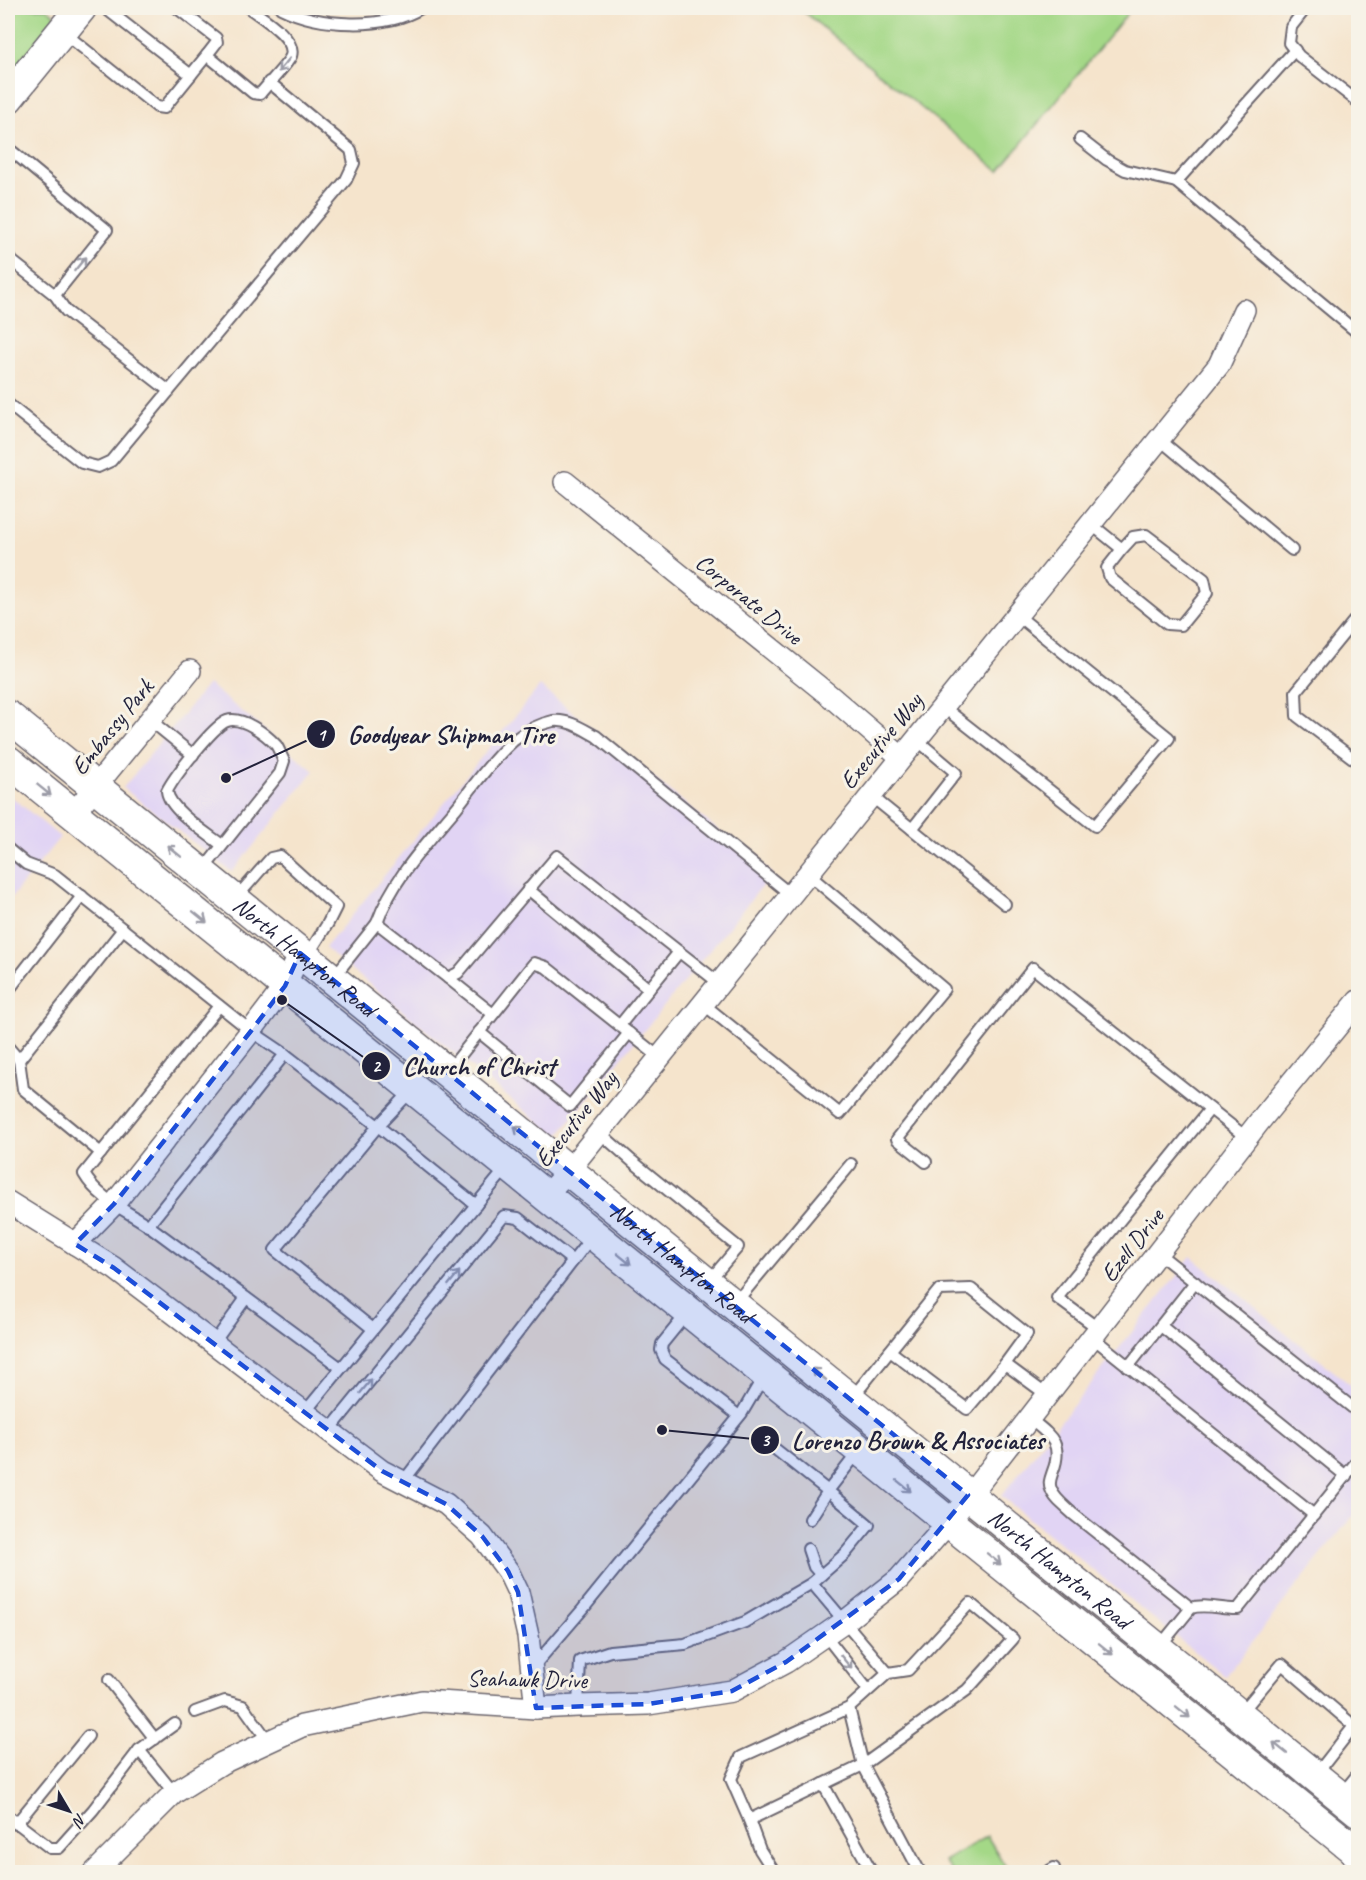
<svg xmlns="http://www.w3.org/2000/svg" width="1366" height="1880" font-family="Caveat,sans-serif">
	<rect width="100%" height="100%" fill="#f7f3e8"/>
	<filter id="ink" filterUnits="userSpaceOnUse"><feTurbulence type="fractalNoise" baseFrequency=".0167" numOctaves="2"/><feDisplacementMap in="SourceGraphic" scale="12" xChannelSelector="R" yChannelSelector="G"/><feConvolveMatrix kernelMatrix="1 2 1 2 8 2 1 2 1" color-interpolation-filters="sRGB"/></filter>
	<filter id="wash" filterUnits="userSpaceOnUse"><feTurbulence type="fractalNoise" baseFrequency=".008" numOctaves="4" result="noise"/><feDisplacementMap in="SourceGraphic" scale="24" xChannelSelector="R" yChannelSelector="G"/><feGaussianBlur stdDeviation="1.35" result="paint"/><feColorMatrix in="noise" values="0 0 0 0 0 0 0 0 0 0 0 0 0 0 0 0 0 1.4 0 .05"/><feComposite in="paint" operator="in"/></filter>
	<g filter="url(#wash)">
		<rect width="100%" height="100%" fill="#f5e4cc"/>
		<!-- built -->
		<g fill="#e1d4f4">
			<path d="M208,684L314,771L232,872L123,788Z"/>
			<path d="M540,686L772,874L557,1137L325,948Z"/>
			<path d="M8,794L60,837L8,902Z"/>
			<path d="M1192,1257L1358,1391V1509L1225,1676L1001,1496Z"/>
		</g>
		<!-- green -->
		<g fill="#a4d887" stroke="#637d61" stroke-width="1.5">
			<path d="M8,8H46L60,19L8,83Z"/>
			<path d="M799,8H1132L999,171Z"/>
			<path d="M987,1836L1009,1872H951L944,1861Z"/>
		</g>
	</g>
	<g filter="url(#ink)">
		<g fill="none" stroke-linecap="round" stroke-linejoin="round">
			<!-- service casing -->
			<g stroke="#6c666e" stroke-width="14">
				<g id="service">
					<path d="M105,8L191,75"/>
					<path d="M177,8L216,38L217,42L207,55"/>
					<path d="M281,8C319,27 385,30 421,8"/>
					<path d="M1306,8L1291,27L1289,43L1299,56L1358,102"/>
					<path d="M63,32L157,107L164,108L207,55L253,93L260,94C266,86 288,64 291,56C297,38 261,17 249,8"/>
					<path d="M1080,139L1107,160L1125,170L1176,182L1358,333"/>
					<path d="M8,148L107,230L55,295L8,258"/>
					<path d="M1176,182L1295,50"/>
					<path d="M169,391L346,180L354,163L351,150L269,82"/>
					<path d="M8,404L82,463L98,467L111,461L169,391L66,311L55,295"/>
					<path d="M1159,439L1292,550"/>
					<path d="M1091,524L1122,549L1107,568L1110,578L1167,624L1181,625L1207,593L1204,579L1146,535L1133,537L1122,549"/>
					<path d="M1358,616L1296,692L1297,716L1358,762"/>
					<path d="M942,706L1095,826L1169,738L1017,615"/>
					<path d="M150,720L193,755"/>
					<path d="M870,795L912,829L956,773L916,739"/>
					<path d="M912,829L1005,904"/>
					<path d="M8,849L26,864L55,875L251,1031L285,1054L378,1126L275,1250L373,1329"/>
					<path d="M203,870L280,773L284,761C281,756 279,749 276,745C266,734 242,716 227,721C213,726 174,777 167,791C169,810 208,834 222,845"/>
					<path d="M528,889L649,989"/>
					<path d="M235,899L271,858L280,856L336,907L328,923L308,955"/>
					<path d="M377,923C393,878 427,843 457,807C474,785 492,760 513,741C524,732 539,724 553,721C568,719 583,729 596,736L790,894"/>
					<path d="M333,978L377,923L448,978L458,973L557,856L719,983"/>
					<path d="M448,978L493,1014"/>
					<path d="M8,991L82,896"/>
					<path d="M702,1003L840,1114L944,989L807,873"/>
					<path d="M219,1006L84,1174C99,1200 128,1211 152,1228C215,1275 278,1321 341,1368"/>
					<path d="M620,1025L679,952"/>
					<path d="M479,1032L570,1106L629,1033"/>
					<path d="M8,1047L19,1060"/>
					<path d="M449,1070L534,963L546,967L659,1057"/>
					<path d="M413,1089L378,1126L476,1205"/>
					<path d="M599,1132L632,1161L738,1247L709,1281"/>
					<path d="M101,1153L23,1089L19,1060L123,929"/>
					<path d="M926,1162L897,1139L1033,968L1247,1138"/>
					<path d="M148,1226L285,1054"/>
					<path d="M1158,1253L1358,1412"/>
					<path d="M736,1302L851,1164"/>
					<path d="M688,1312L662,1344L661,1350L665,1359L739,1416"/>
					<path d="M1161,1326L1346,1476"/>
					<path d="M1099,1329L1057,1298L1210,1109"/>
					<path d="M1092,1337L1314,1515"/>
					<path d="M213,1344L246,1298"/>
					<path d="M890,1351L967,1409L1005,1364"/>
					<path d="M1128,1367L1195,1282"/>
					<path d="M852,1398L939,1290L971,1289L1027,1334L1005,1364L1047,1395"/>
					<path d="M305,1412L508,1166"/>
					<path d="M1029,1418C1049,1435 1064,1442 1053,1471C1051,1477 1048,1483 1051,1489C1054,1499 1066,1507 1073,1514L1191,1608"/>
					<path d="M329,1431L504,1216L518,1218L573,1261"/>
					<path d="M760,1437L828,1491L810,1519"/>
					<path d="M859,1451L828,1491L869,1525L845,1554L812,1583L888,1673"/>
					<path d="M402,1483L593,1235"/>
					<path d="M808,1549L814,1567L821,1575"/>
					<path d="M825,1635L868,1690"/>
					<path d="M1160,1646L1191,1608C1205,1603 1223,1610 1238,1609L1358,1460"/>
					<path d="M533,1667L583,1609L742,1413L765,1374"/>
					<path d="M109,1680L155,1739"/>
					<path d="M578,1706L580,1661L610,1651L685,1644L745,1622L812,1583"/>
					<path d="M849,1708L888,1673L908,1670L970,1603L1013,1639L967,1690L863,1765L849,1708L741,1757L731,1779L749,1820L863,1765L920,1872"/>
					<path d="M195,1712L225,1701L243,1706L269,1742"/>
					<path d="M1241,1713L1282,1664L1354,1726L1315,1776"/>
					<path d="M823,1784L872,1872"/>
					<path d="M174,1793L139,1750L175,1724"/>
					<path d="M1340,1796L1358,1774"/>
					<path d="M8,1816L50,1848H59L93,1810L139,1750"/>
					<path d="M749,1820L760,1850L774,1872"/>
					<path d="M16,1824L88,1736"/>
					<path d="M1047,1872L1054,1868"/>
					<path d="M1351,1872L1358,1864"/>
				</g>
			</g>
			<!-- minor casing -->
			<g stroke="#6c666e" stroke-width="24">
				<g id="minor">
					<path d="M565,482L830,696L901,757"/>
					<path d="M73,814L190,671"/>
					<path d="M545,1196L568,1171L1219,365L1244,310"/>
					<path d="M8,1202L114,1268L382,1471L446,1504L482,1536L508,1571L518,1592L528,1636L536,1708"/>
					<path d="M75,1244L114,1204L251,1031L285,986L300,953"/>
					<path d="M95,1872L174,1793L222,1763L302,1726L422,1701L536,1708L578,1706L648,1704L732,1691L786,1662L848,1619L899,1579L949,1522L1259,1122L1358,1001"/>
				</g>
			</g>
			<!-- secondary casing -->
			<g stroke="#6c666e" stroke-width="33">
				<g id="secondary">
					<path d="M8,98L81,8"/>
					<path id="s1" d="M8,716L1358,1811"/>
					<path d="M8,761L1358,1853"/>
				</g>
			</g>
			<!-- service -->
			<use href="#service" stroke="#fff" stroke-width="10"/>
			<!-- minor -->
			<use href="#minor" stroke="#fff" stroke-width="21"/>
			<!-- secondary -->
			<use href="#secondary" stroke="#fff" stroke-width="30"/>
		</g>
		<!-- one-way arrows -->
		<defs><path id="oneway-shaft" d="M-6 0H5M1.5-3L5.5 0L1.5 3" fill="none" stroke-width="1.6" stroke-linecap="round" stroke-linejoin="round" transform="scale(1.5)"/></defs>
		<g stroke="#9c9ca7">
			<use href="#oneway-shaft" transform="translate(284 65) rotate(130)"/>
			<use href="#oneway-shaft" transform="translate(80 264) rotate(-51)"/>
			<use href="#oneway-shaft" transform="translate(44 790) rotate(39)"/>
			<use href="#oneway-shaft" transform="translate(174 851) rotate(-141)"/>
			<use href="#oneway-shaft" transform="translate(200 917) rotate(39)"/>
			<use href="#oneway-shaft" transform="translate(521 1132) rotate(-141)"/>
			<use href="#oneway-shaft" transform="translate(624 1259) rotate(39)"/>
			<use href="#oneway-shaft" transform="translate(454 1278) rotate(-51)"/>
			<use href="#oneway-shaft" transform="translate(819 1374) rotate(-141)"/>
			<use href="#oneway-shaft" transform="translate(366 1386) rotate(-51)"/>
			<use href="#oneway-shaft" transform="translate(904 1486) rotate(39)"/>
			<use href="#oneway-shaft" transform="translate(994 1559) rotate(39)"/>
			<use href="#oneway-shaft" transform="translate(1106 1649) rotate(39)"/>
			<use href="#oneway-shaft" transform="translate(846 1662) rotate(51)"/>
			<use href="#oneway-shaft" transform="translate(1183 1712) rotate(39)"/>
			<use href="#oneway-shaft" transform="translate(1280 1748) rotate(-141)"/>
		</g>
	</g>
	<!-- marked area -->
	<path fill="#1d4ed8" fill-opacity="0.2" stroke="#1d4ed8" stroke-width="4.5" stroke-dasharray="12 8" stroke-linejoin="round" d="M300,953L968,1495L899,1579L786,1662L732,1691L648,1704L536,1708L518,1592L508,1571L482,1536L446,1504L382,1471L114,1268L75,1244L114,1204L251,1031L285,986Z"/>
	<g text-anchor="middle" stroke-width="6" stroke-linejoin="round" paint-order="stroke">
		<!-- street labels -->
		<g font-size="24" fill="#22223b" stroke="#f7f3e8">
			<text transform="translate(749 599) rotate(39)" y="8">Corporate Drive</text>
			<text transform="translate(112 727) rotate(-51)" y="8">Embassy Park</text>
			<text transform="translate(881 741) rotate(-51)" y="8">Executive Way</text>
			<text dy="8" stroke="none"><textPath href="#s1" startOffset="382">North Hampton Road</textPath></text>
			<text transform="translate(576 1119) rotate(-51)" y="8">Executive Way</text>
			<text transform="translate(1132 1245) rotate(-52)" y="8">Ezell Drive</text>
			<text dy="8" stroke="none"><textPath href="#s1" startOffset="868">North Hampton Road</textPath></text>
			<text dy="8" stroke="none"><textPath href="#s1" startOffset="1354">North Hampton Road</textPath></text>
			<text transform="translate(527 1679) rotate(1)" y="8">Seahawk Drive</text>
		</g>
	</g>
	<!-- callouts -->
	<path fill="none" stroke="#22223b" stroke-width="2" d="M226 778L321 734M282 1000L376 1066M662 1430L765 1440"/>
	<g fill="#22223b" stroke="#f7f3e8" stroke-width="2">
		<circle cx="226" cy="778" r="6"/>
		<circle cx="282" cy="1000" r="6"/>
		<circle cx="662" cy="1430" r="6"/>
		<circle cx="321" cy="734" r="15"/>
		<circle cx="376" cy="1066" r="15"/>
		<circle cx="765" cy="1440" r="15"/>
	</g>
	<g font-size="18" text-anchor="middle" font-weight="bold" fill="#fff">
		<text x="321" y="741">1</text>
		<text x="376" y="1072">2</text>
		<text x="765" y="1446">3</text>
	</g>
	<g font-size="26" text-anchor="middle" font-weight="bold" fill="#22223b" stroke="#f7f3e8" stroke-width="6" stroke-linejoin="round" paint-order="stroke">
		<text x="451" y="743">Goodyear Shipman Tire</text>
		<text x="479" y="1075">Church of Christ</text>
		<text x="918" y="1449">Lorenzo Brown &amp; Associates</text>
	</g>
	<!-- margin -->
	<rect width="1366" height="1880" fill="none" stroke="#f7f3e8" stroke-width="30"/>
	<!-- north arrow -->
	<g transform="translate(69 1811) rotate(129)" stroke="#f7f3e8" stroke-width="4.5" paint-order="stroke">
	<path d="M0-4.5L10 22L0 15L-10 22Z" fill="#22223b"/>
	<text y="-9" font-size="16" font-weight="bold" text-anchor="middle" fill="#22223b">N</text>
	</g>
</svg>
